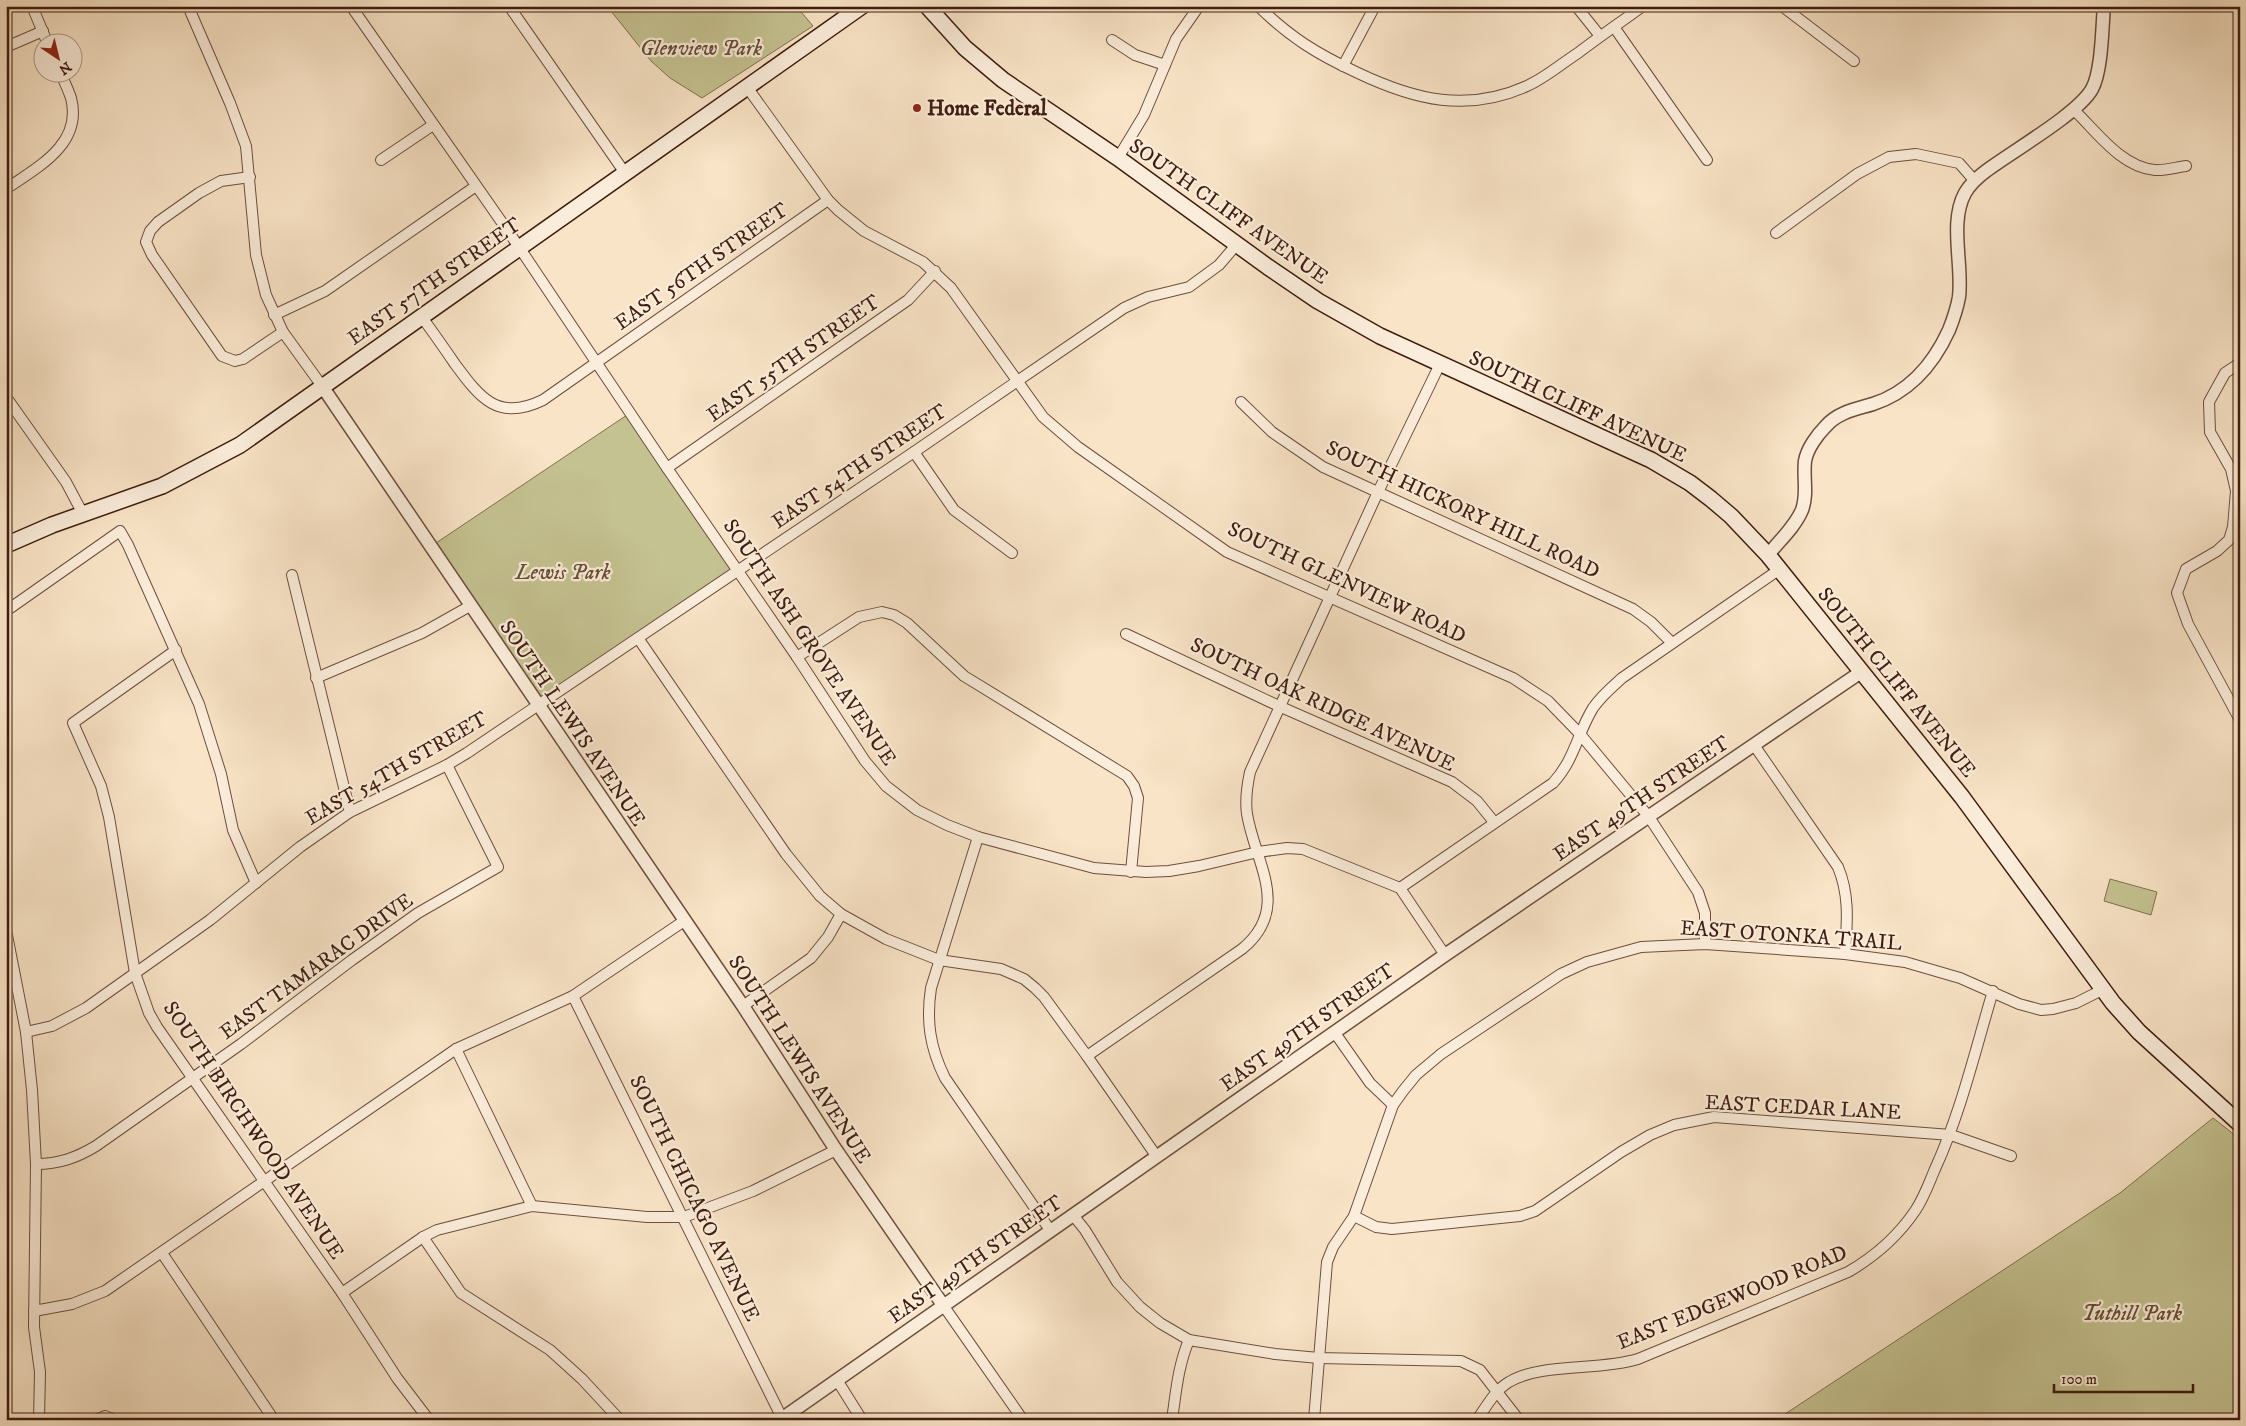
<svg xmlns="http://www.w3.org/2000/svg" width="2246" height="1426" font-family="'IM FELL DW Pica',serif">
	<rect width="100%" height="100%" fill="#f9e4c7"/>
	<filter id="stains"><feTurbulence type="fractalNoise" baseFrequency=".004" numOctaves="4"/><feColorMatrix values="0 0 0 0 .2 0 0 0 0 .09 0 0 0 0 .02 0 0 0 .5 -.17"/></filter>
	<radialGradient id="worn" r=".72"><stop offset=".6" stop-color="#630" stop-opacity="0"/><stop offset="1" stop-color="#630" stop-opacity=".3"/></radialGradient>
	<!-- green -->
	<g fill="#c5c291" stroke="#826f50">
		<path d="M607,6H796L813,26L702,98L670,78L651,61Z"/>
		<path d="M630,413L738,570L537,705L430,547Z"/>
		<path d="M2110,879L2157,892L2151,915L2104,901Z"/>
		<path d="M2213,1118L2240,1139V1420H1776L2120,1193Z"/>
	</g>
	<g fill="none" stroke-linecap="round" stroke-linejoin="round">
		<!-- minor casing -->
		<g stroke="#6e4e3d" stroke-width="12">
			<g id="minor">
				<path d="M32,6L47,42"/>
				<path d="M188,6L230,103L246,146L256,255L266,295L283,332L322,386"/>
				<path d="M351,6L519,247L667,468L797,657L865,761L886,786L917,810L947,825L978,837L1094,868L1146,872L1169,871L1199,866L1258,852L1287,848L1303,849L1400,888L1445,955"/>
				<path d="M509,6L625,173"/>
				<path d="M1258,6C1291,38 1317,54 1358,73C1415,100 1467,113 1527,86C1545,78 1561,64 1578,53C1599,37 1621,22 1643,6"/>
				<path d="M1576,6L1600,36"/>
				<path d="M1782,6L1854,61"/>
				<path d="M1614,27L1707,160"/>
				<path d="M1112,40L1135,55L1165,65"/>
				<path d="M6,47L43,31"/>
				<path d="M1343,66L1375,6"/>
				<path d="M747,87L828,200L838,210L864,231L923,262L951,288L1043,417L1078,447L1227,552L1513,678L1548,701L1580,734L1649,817L1698,892L1705,913V944"/>
				<path d="M2074,110C2096,131 2121,167 2155,170C2164,171 2177,167 2186,166"/>
				<path d="M1118,158L1144,115L1176,39L1199,6"/>
				<path d="M381,160L433,125"/>
				<path d="M250,177L221,181L199,193L158,222L150,231L146,242L152,255L222,356L235,361L243,359L283,332"/>
				<path d="M6,189C38,167 83,144 71,98C68,89 64,81 60,72"/>
				<path d="M1776,233L1857,174L1889,157L1916,154L1959,163L1974,180"/>
				<path d="M274,315L325,291L476,186"/>
				<path d="M421,316C433,332 444,348 455,364C480,398 498,422 543,400L828,200"/>
				<path d="M2240,363L2225,373L2209,402L2210,432L2231,469L2236,491L2233,527L2229,540L2217,551L2186,569L2177,593L2188,624L2240,720"/>
				<path d="M6,397L66,482L83,514"/>
				<path d="M1241,402L1272,432L1323,467L1633,609L1651,622L1672,643"/>
				<path d="M914,452L954,510L1012,553"/>
				<path d="M667,468L908,300L935,271"/>
				<path d="M292,575L350,812"/>
				<path d="M6,611L120,531L128,545L199,704L221,774L233,830L256,883"/>
				<path d="M1126,634L1281,707L1452,782L1477,801L1494,822"/>
				<path d="M638,638L786,854L820,896L841,914L886,939L939,960L1001,969L1024,979L1035,988L1044,997L1087,1056L1157,1157"/>
				<path d="M176,650L73,723L101,786L109,817L135,973L149,1013L157,1027L342,1293L397,1378L429,1420"/>
				<path d="M797,657L859,617L882,612L894,615L907,623L964,676L1127,776L1134,786L1138,798L1131,872"/>
				<path d="M316,678L422,633L470,606"/>
				<path d="M1754,745L1838,867C1850,896 1847,923 1845,954"/>
				<path d="M978,837L931,988C926,1021 930,1048 945,1078L1050,1230"/>
				<path d="M1400,888L1553,783C1575,759 1577,734 1593,708C1601,696 1612,687 1622,678L1780,569"/>
				<path d="M6,930L26,1032L32,1090L36,1164L34,1327L40,1372L39,1420"/>
				<path d="M573,996L782,1418"/>
				<path d="M743,1006L811,958L828,937L841,914"/>
				<path d="M26,1032L52,1026L86,1008L210,920L300,847L350,812L447,765L467,753L914,452L1124,308L1148,297L1189,287L1219,265L1237,244"/>
				<path d="M1335,1033L1370,1083L1393,1105"/>
				<path d="M456,1049L532,1206"/>
				<path d="M1087,1056L1242,949C1292,908 1255,863 1247,814C1245,800 1247,786 1250,772L1378,492L1440,364"/>
				<path d="M36,1164C59,1164 76,1158 96,1146L241,1044L352,960L418,913L498,867L447,765"/>
				<path d="M1073,1215L1085,1230L1117,1282L1140,1307L1160,1323L1189,1340L1275,1354L1319,1358L1461,1361L1480,1370L1519,1420"/>
				<path d="M1354,1216L1376,1227L1392,1229L1520,1216L1535,1211L1621,1152L1650,1135L1674,1125L1714,1117L1951,1135L2011,1156"/>
				<path d="M423,1237L461,1293L550,1350L582,1379L620,1420"/>
				<path d="M162,1253L274,1420"/>
				<path d="M342,1293L423,1237L437,1230L532,1206L647,1217H684L753,1191L836,1150"/>
				<path d="M943,1305L1023,1420"/>
				<path d="M34,1311L72,1304L105,1291L456,1049L573,996L684,921"/>
				<path d="M837,1380L862,1420"/>
				<path d="M96,1420L105,1416L115,1420"/>
				<path d="M1172,1420C1176,1392 1178,1366 1189,1340"/>
				<path d="M1314,1420L1327,1262L1333,1247L1354,1216L1393,1105L1403,1091L1416,1075L1441,1054L1561,974L1587,962L1641,947L1705,944L1845,954L1905,962L1960,978L2019,1004L2041,1010L2053,1009L2076,1003L2102,990"/>
				<path d="M1477,1420C1486,1407 1495,1390 1509,1382C1540,1363 1599,1371 1638,1359L1848,1272C1874,1257 1898,1236 1915,1211C1924,1198 1929,1183 1935,1169C1961,1112 1975,1051 1993,991"/>
			</g>
		</g>
		<!-- tertiary casing -->
		<g stroke="#6e4e3d" stroke-width="15">
			<g id="tertiary">
				<path d="M322,386L743,1006L836,1150L943,1305"/>
				<path d="M1768,555C1779,541 1795,527 1802,510C1808,494 1803,478 1805,461C1807,449 1817,435 1826,426C1838,412 1857,409 1873,404C1910,392 1933,365 1949,330C1953,320 1957,308 1959,297C1963,265 1949,222 1965,193C1970,184 1978,177 1986,171C2011,152 2078,114 2092,89C2102,71 2102,28 2104,6"/>
				<path d="M780,1420L1445,955L1861,672"/>
			</g>
		</g>
		<!-- secondary casing -->
		<g stroke="#3f1c0f" stroke-width="18">
			<g id="secondary">
				<path d="M927,6L965,48L1003,80L1118,158L1268,267L1318,301L1380,336L1651,460L1690,483L1711,499L1731,516L1768,555L1962,797L2113,1003L2139,1032L2240,1124"/>
				<path d="M6,545L52,525L162,486L240,445L862,6"/>
			</g>
		</g>
		<!-- minor -->
		<use href="#minor" stroke="#fbeddb" stroke-width="10"/>
		<!-- tertiary -->
		<use href="#tertiary" stroke="#fbeddb" stroke-width="12"/>
		<!-- secondary -->
		<use href="#secondary" stroke="#fbeddb" stroke-width="15"/>
	</g>
	<!-- markers -->
	<circle fill="#8f2418" stroke="#fbeddb" stroke-width="2" cx="917" cy="108" r="5"/>
	<g text-anchor="middle" stroke-width="4.5" stroke-linejoin="round" paint-order="stroke">
		<!-- park labels -->
		<g font-size="21" font-style="italic" fill="#674e36" stroke="#fbeddb">
			<text x="701" y="55">Glenview Park</text>
			<text x="563" y="579">Lewis Park</text>
			<text x="2132" y="1320">Tuthill Park</text>
		</g>
		<!-- poi labels -->
		<g font-size="21" font-weight="bold" fill="#3f1c0f" stroke="#fbeddb" text-anchor="start">
			<text x="927" y="115">Home Federal</text>
		</g>
		<!-- street labels -->
		<g font-size="21" fill="#3f1c0f" stroke="#fbeddb">
			<text transform="translate(1229 211) rotate(35)" y="7">SOUTH CLIFF AVENUE</text>
			<text transform="translate(701 266) rotate(-35)" y="7">EAST 56TH STREET</text>
			<text transform="translate(434 281) rotate(-35)" y="7">EAST 57TH STREET</text>
			<text transform="translate(793 358) rotate(-35)" y="7">EAST 55TH STREET</text>
			<text transform="translate(1578 406) rotate(25)" y="7">SOUTH CLIFF AVENUE</text>
			<text transform="translate(859 466) rotate(-34)" y="7">EAST 54TH STREET</text>
			<text transform="translate(1463 509) rotate(25)" y="7">SOUTH HICKORY HILL ROAD</text>
			<text transform="translate(1347 582) rotate(25)" y="7">SOUTH GLENVIEW ROAD</text>
			<text transform="translate(810 642) rotate(56)" y="7">SOUTH ASH GROVE AVENUE</text>
			<text transform="translate(1897 682) rotate(51)" y="7">SOUTH CLIFF AVENUE</text>
			<text transform="translate(1323 704) rotate(25)" y="7">SOUTH OAK RIDGE AVENUE</text>
			<text transform="translate(573 723) rotate(56)" y="7">SOUTH LEWIS AVENUE</text>
			<text transform="translate(396 768) rotate(-30)" y="7">EAST 54TH STREET</text>
			<text transform="translate(1641 798) rotate(-34)" y="7">EAST 49TH STREET</text>
			<text transform="translate(1791 935) rotate(4)" y="7">EAST OTONKA TRAIL</text>
			<text transform="translate(316 966) rotate(-36)" y="7">EAST TAMARAC DRIVE</text>
			<text transform="translate(1307 1027) rotate(-35)" y="7">EAST 49TH STREET</text>
			<text transform="translate(800 1059) rotate(57)" y="7">SOUTH LEWIS AVENUE</text>
			<text transform="translate(1803 1107) rotate(3)" y="7">EAST CEDAR LANE</text>
			<text transform="translate(254 1130) rotate(56)" y="7">SOUTH BIRCHWOOD AVENUE</text>
			<text transform="translate(695 1198) rotate(64)" y="7">SOUTH CHICAGO AVENUE</text>
			<text transform="translate(975 1259) rotate(-35)" y="7">EAST 49TH STREET</text>
			<text transform="translate(1732 1297) rotate(-22)" y="7">EAST EDGEWOOD ROAD</text>
		</g>
	</g>
	<!-- margin -->
	<rect width="2246" height="1426" fill="none" stroke="#f9e4c7" stroke-width="25"/>
	<rect x="8" y="8" width="2231" height="1411" fill="none" stroke="#3f1c0f" stroke-width="2.5"/>
	<rect x="12" y="12" width="2221" height="1401" fill="none" stroke="#3f1c0f"/>
	<!-- north arrow -->
	<g transform="translate(58 58) rotate(145)"><circle r="24" fill="#fbeddb" stroke="#b09989"/>
	<path d="M0-4L9 19L0 12L-9 19Z" fill="#8f2418"/>
	<text y="-8" font-size="14" font-weight="bold" text-anchor="middle" fill="#3f1c0f">N</text>
	</g>
	<!-- scale -->
	<path d="M2054 1384v8h139v-8" fill="none" stroke="#3f1c0f" stroke-width="2.5"/>
	<text x="2061" y="1384" font-size="15" fill="#3f1c0f" stroke="#fbeddb" stroke-width="4" paint-order="stroke">100 m</text>
	<rect width="100%" height="100%" filter="url(#stains)"/>
	<rect width="100%" height="100%" fill="url(#worn)"/>
</svg>
